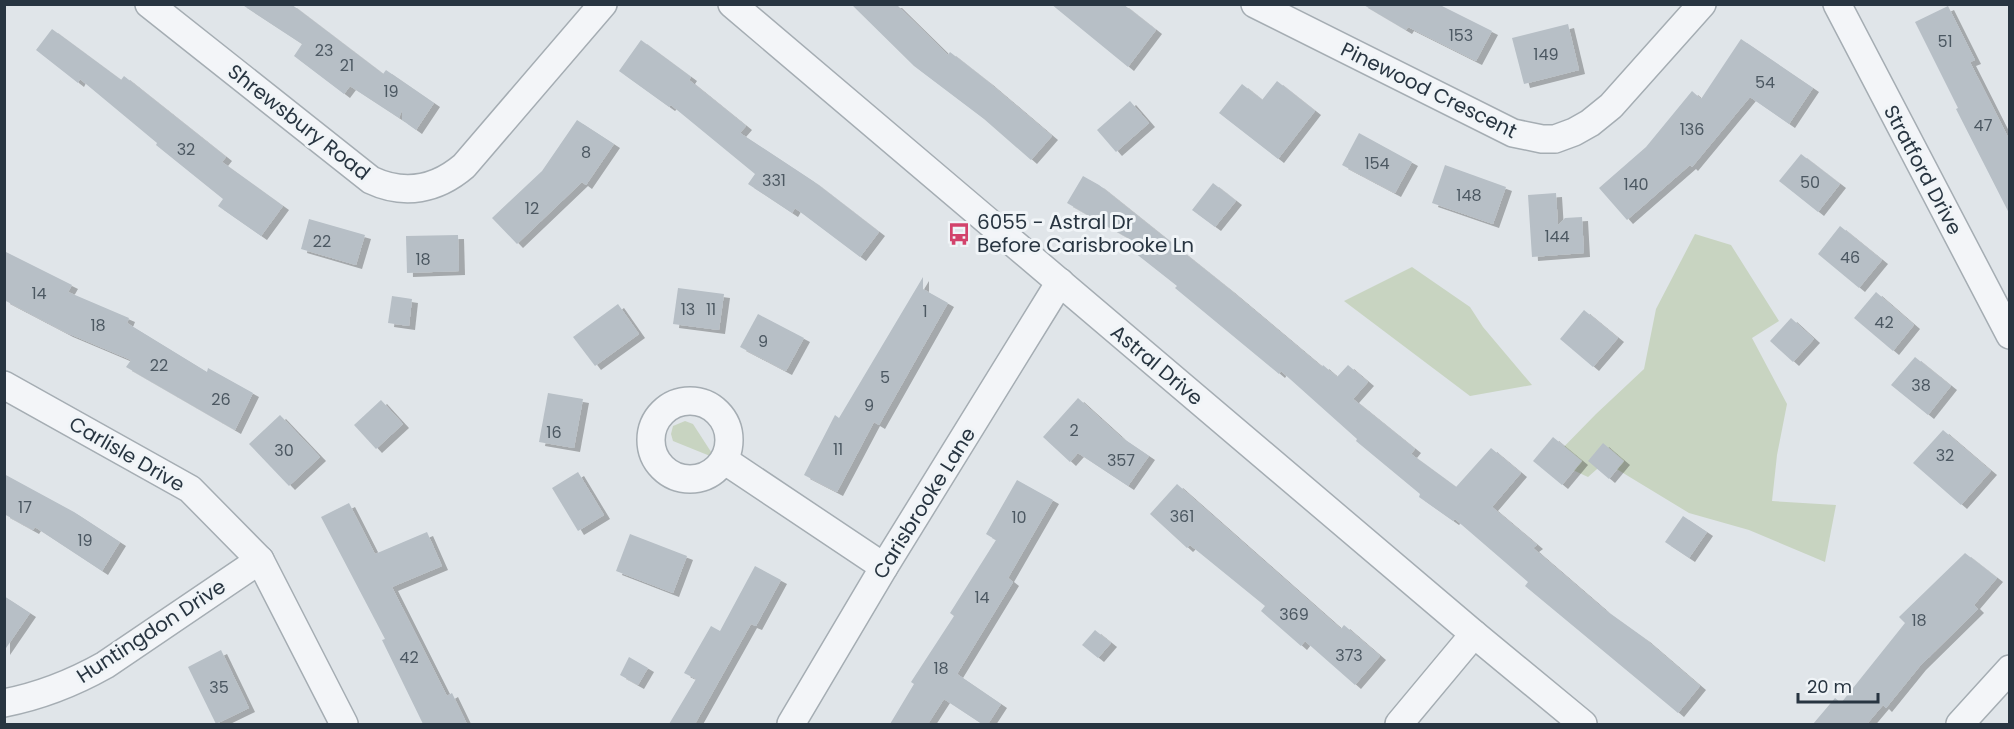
<svg xmlns="http://www.w3.org/2000/svg" width="2014" height="729" font-family="Poppins,sans-serif">
	<defs>
		<filter id="shadow"><feDropShadow dx="6" dy="4" stdDeviation="0" flood-color="#0004"/></filter>
	</defs>
	<rect width="100%" height="100%" fill="#e0e5e9"/>
	<!-- green -->
	<g fill="#c8d4c1">
		<path d="M1695,234L1731,245L1779,321L1752,338L1787,404L1777,455L1772,501L1836,505L1825,562L1749,530L1689,513L1605,462L1588,477L1551,460L1596,414L1644,369L1656,309Z"/>
		<path d="M1412,267L1470,307L1483,327L1532,385L1470,396L1344,301Z"/>
		<path d="M685,421L693,424L715,458L673,441L671,434L673,426Z"/>
	</g>
	<!-- building -->
	<g fill="#b7bfc6" filter="url(#shadow)">
		<path d="M241,4H291L383,74L386,70L434,103L416,130L402,120V110L399,118L350,86L344,94L294,56L302,44Z"/>
		<path d="M851,4H896L948,55L950,52L987,81L1052,136L1031,160L984,119L914,66Z"/>
		<path d="M1051,4H1123L1156,30L1128,67Z"/>
		<path d="M1362,4H1438L1492,31L1476,61L1408,27L1406,30Z"/>
		<path d="M1948,6L1975,60L1970,62L2010,141V215L1956,109L1958,108L1915,22Z"/>
		<path d="M1568,24L1579,70L1524,84L1512,38Z"/>
		<path d="M52,29L121,80L124,76L226,157L222,162L283,206L261,236L218,206L223,199L156,145L157,143L80,79L78,83L36,50Z"/>
		<path d="M1741,39L1813,88L1789,124L1750,97L1692,167L1690,165L1627,220L1599,188L1646,147L1692,91L1701,99Z"/>
		<path d="M641,40L691,77L689,80L746,126L740,133L813,181L879,232L860,257L795,208L792,213L748,184L755,174L671,105L669,107L619,71Z"/>
		<path d="M1277,81L1315,111L1278,159L1219,113L1242,84L1262,100Z"/>
		<path d="M1130,101L1149,123L1116,152L1097,130Z"/>
		<path d="M577,120L614,144L586,185L582,182L517,244L492,218L542,171Z"/>
		<path d="M1359,133L1412,162L1395,193L1342,165Z"/>
		<path d="M1801,154L1840,184L1818,212L1779,181Z"/>
		<path d="M1445,165L1506,187L1493,224L1432,203Z"/>
		<path d="M1083,176L1099,185L1229,289L1322,367L1323,365L1337,377L1348,365L1368,382L1353,399L1415,449L1411,454L1456,487L1491,448L1521,473L1492,507L1537,545L1533,548L1605,610L1644,638L1700,686L1678,713L1525,586L1528,582L1455,519L1453,521L1419,497L1420,494L1356,441L1357,439L1281,371L1279,374L1175,288L1177,286L1125,245L1130,239L1067,203Z"/>
		<path d="M1213,183L1236,201L1215,227L1192,210Z"/>
		<path d="M1556,193L1558,225L1565,218L1582,217L1584,253L1532,257L1528,195Z"/>
		<path d="M309,219L365,235L356,265L301,249Z"/>
		<path d="M1840,226L1882,260L1859,288L1818,254Z"/>
		<path d="M458,235L459,271L407,273L406,236Z"/>
		<path d="M4,251L72,285L68,292L129,318L127,323L207,372L208,368L253,393L235,430L126,367L131,360L67,333L4,300Z"/>
		<path d="M923,277V289L948,303L879,425L874,422L837,492L804,475L835,415L839,418Z"/>
		<path d="M678,288L724,294L719,330L673,324Z"/>
		<path d="M1876,292L1914,325L1893,351L1854,318Z"/>
		<path d="M392,296L412,299L409,326L388,323Z"/>
		<path d="M618,304L639,334L595,366L573,337Z"/>
		<path d="M1584,310L1618,338L1593,367L1560,339Z"/>
		<path d="M758,314L804,338L786,371L740,347Z"/>
		<path d="M1791,318L1814,339L1793,362L1770,341Z"/>
		<path d="M1915,357L1951,386L1928,415L1891,385Z"/>
		<path d="M548,393L583,399L574,448L539,442Z"/>
		<path d="M1078,398L1121,437L1149,456L1128,486L1078,453L1070,462L1043,437Z"/>
		<path d="M381,400L403,424L376,449L354,425Z"/>
		<path d="M280,415L320,457L289,486L249,444Z"/>
		<path d="M1943,430L1991,471L1961,505L1913,463Z"/>
		<path d="M1553,437L1582,461L1562,485L1533,461Z"/>
		<path d="M1603,443L1624,461L1609,479L1588,461Z"/>
		<path d="M578,472L604,515L578,531L552,488Z"/>
		<path d="M4,474L74,512L120,542L102,571L35,527L33,530L4,514Z"/>
		<path d="M1017,480L1053,500L1008,578L1013,582L957,674L1001,704L988,724H982L944,699L928,724H890L914,684L911,682L954,616L950,613L996,540L986,534Z"/>
		<path d="M1177,484L1341,629L1344,625L1380,656L1355,685L1305,641L1301,646L1261,611L1265,606L1190,545L1187,548L1150,514Z"/>
		<path d="M349,503L375,554L427,532L442,566L392,587L447,696L452,693L467,724H423L382,640L385,639L321,517Z"/>
		<path d="M1683,516L1707,532L1689,558L1665,542Z"/>
		<path d="M630,534L687,556L673,593L616,571Z"/>
		<path d="M1965,553L1997,578L1974,605L1978,609L1920,666L1886,708L1883,705L1867,724H1813L1835,698L1841,703L1905,623L1899,617Z"/>
		<path d="M755,566L781,580L756,626L751,624L695,724H669L696,679L684,673L711,626L720,631Z"/>
		<path d="M4,596L30,613L4,651Z"/>
		<path d="M1095,630L1111,643L1098,658L1082,645Z"/>
		<path d="M221,650L249,708L216,724L188,667Z"/>
		<path d="M629,657L648,668L638,685L620,675Z"/>
	</g>
	<g fill="none" stroke-linecap="round" stroke-linejoin="round">
		<!-- minor casing -->
		<g stroke="#a5adb3" stroke-width="30">
			<g id="minor">
				<path d="M149,4L371,180C405,196 437,189 464,166L603,4"/>
				<path d="M732,4L1474,634L1583,724"/>
				<path d="M1255,4L1513,133L1542,139H1555L1574,132L1590,123L1611,106L1702,4"/>
				<path d="M1837,4L2010,335"/>
				<path d="M4,385L190,489L260,560L344,724"/>
				<circle cx="690" cy="440" r="39"/>
				<path d="M724,460L884,567"/>
				<path d="M4,703C40,696 73,683 105,665L260,560"/>
				<path d="M791,724L884,567L1060,282"/>
				<path d="M1399,724L1474,634"/>
				<path d="M1960,724L2010,669"/>
			</g>
		</g>
		<!-- minor -->
		<use href="#minor" stroke="#f3f5f8" stroke-width="27"/>
	</g>
	<!-- icons -->
	<defs>
		<g id="bus-bare" transform="scale(1.8)"><path d="M-5-6H5V4H4V6H2V4H-2V6H-4V4H-5ZM-3.5-4V0h7V-4ZM-3.5 1.2v1.5H-2V1.2ZM2 1.2v1.5H3.5V1.2Z" fill="#d2426b" stroke="#f0f4f7" stroke-width="2.5" paint-order="stroke"/></g>
	</defs>
	<g fill-rule="evenodd">
		<use href="#bus-bare" x="959" y="234"/>
	</g>
	<g text-anchor="middle" stroke-width="6" stroke-linejoin="round" paint-order="stroke">
		<!-- number labels -->
		<g font-size="16" fill="#4c5862">
			<text x="1461" y="41">153</text>
			<text x="1945" y="47">51</text>
			<text x="324" y="56">23</text>
			<text x="1546" y="60">149</text>
			<text x="347" y="71">21</text>
			<text x="1765" y="88">54</text>
			<text x="391" y="97">19</text>
			<text x="1983" y="131">47</text>
			<text x="1692" y="135">136</text>
			<text x="186" y="155">32</text>
			<text x="586" y="158">8</text>
			<text x="1377" y="169">154</text>
			<text x="774" y="186">331</text>
			<text x="1810" y="188">50</text>
			<text x="1636" y="190">140</text>
			<text x="1469" y="201">148</text>
			<text x="532" y="214">12</text>
			<text x="1557" y="242">144</text>
			<text x="322" y="247">22</text>
			<text x="1850" y="263">46</text>
			<text x="423" y="265">18</text>
			<text x="39" y="299">14</text>
			<text x="688" y="315">13</text>
			<text x="711" y="315">11</text>
			<text x="925" y="317">1</text>
			<text x="1884" y="328">42</text>
			<text x="98" y="331">18</text>
			<text x="763" y="347">9</text>
			<text x="159" y="371">22</text>
			<text x="885" y="383">5</text>
			<text x="1921" y="391">38</text>
			<text x="221" y="405">26</text>
			<text x="869" y="411">9</text>
			<text x="1074" y="436">2</text>
			<text x="554" y="438">16</text>
			<text x="838" y="455">11</text>
			<text x="284" y="456">30</text>
			<text x="1945" y="461">32</text>
			<text x="1121" y="466">357</text>
			<text x="25" y="513">17</text>
			<text x="1182" y="522">361</text>
			<text x="1019" y="523">10</text>
			<text x="85" y="546">19</text>
			<text x="982" y="603">14</text>
			<text x="1294" y="620">369</text>
			<text x="1919" y="626">18</text>
			<text x="1349" y="661">373</text>
			<text x="409" y="663">42</text>
			<text x="941" y="674">18</text>
			<text x="219" y="693">35</text>
		</g>
		<!-- street labels -->
		<g font-size="20" fill="#283541" stroke="#f0f4f7">
			<text transform="translate(1429 90) rotate(26)" y="7">Pinewood Crescent</text>
			<text transform="translate(299 122) rotate(38)" y="7">Shrewsbury Road</text>
			<text transform="translate(1923 170) rotate(62)" y="7">Stratford Drive</text>
			<text transform="translate(1157 365) rotate(40)" y="7">Astral Drive</text>
			<text transform="translate(127 454) rotate(30)" y="7">Carlisle Drive</text>
			<text transform="translate(924 503) rotate(-58)" y="7">Carisbrooke Lane</text>
			<text transform="translate(151 631) rotate(-33)" y="7">Huntingdon Drive</text>
		</g>
		<!-- poi labels -->
		<g font-size="20" fill="#283541" stroke="#f0f4f7" text-anchor="start">
			<text x="977" y="229">6055 - Astral Dr<tspan x="977" dy="23">Before Carisbrooke Ln</tspan></text>
		</g>
	</g>
	<!-- border -->
	<rect width="2014" height="729" fill="none" stroke="#283541" stroke-width="12"/>
	<!-- scale -->
	<path d="M1798 693v9h80v-9" fill="none" stroke="#283541" stroke-width="3"/>
	<text x="1807" y="693" font-size="18" fill="#283541" stroke="#f0f4f7" stroke-width="4.5" paint-order="stroke">20 m</text>
</svg>
